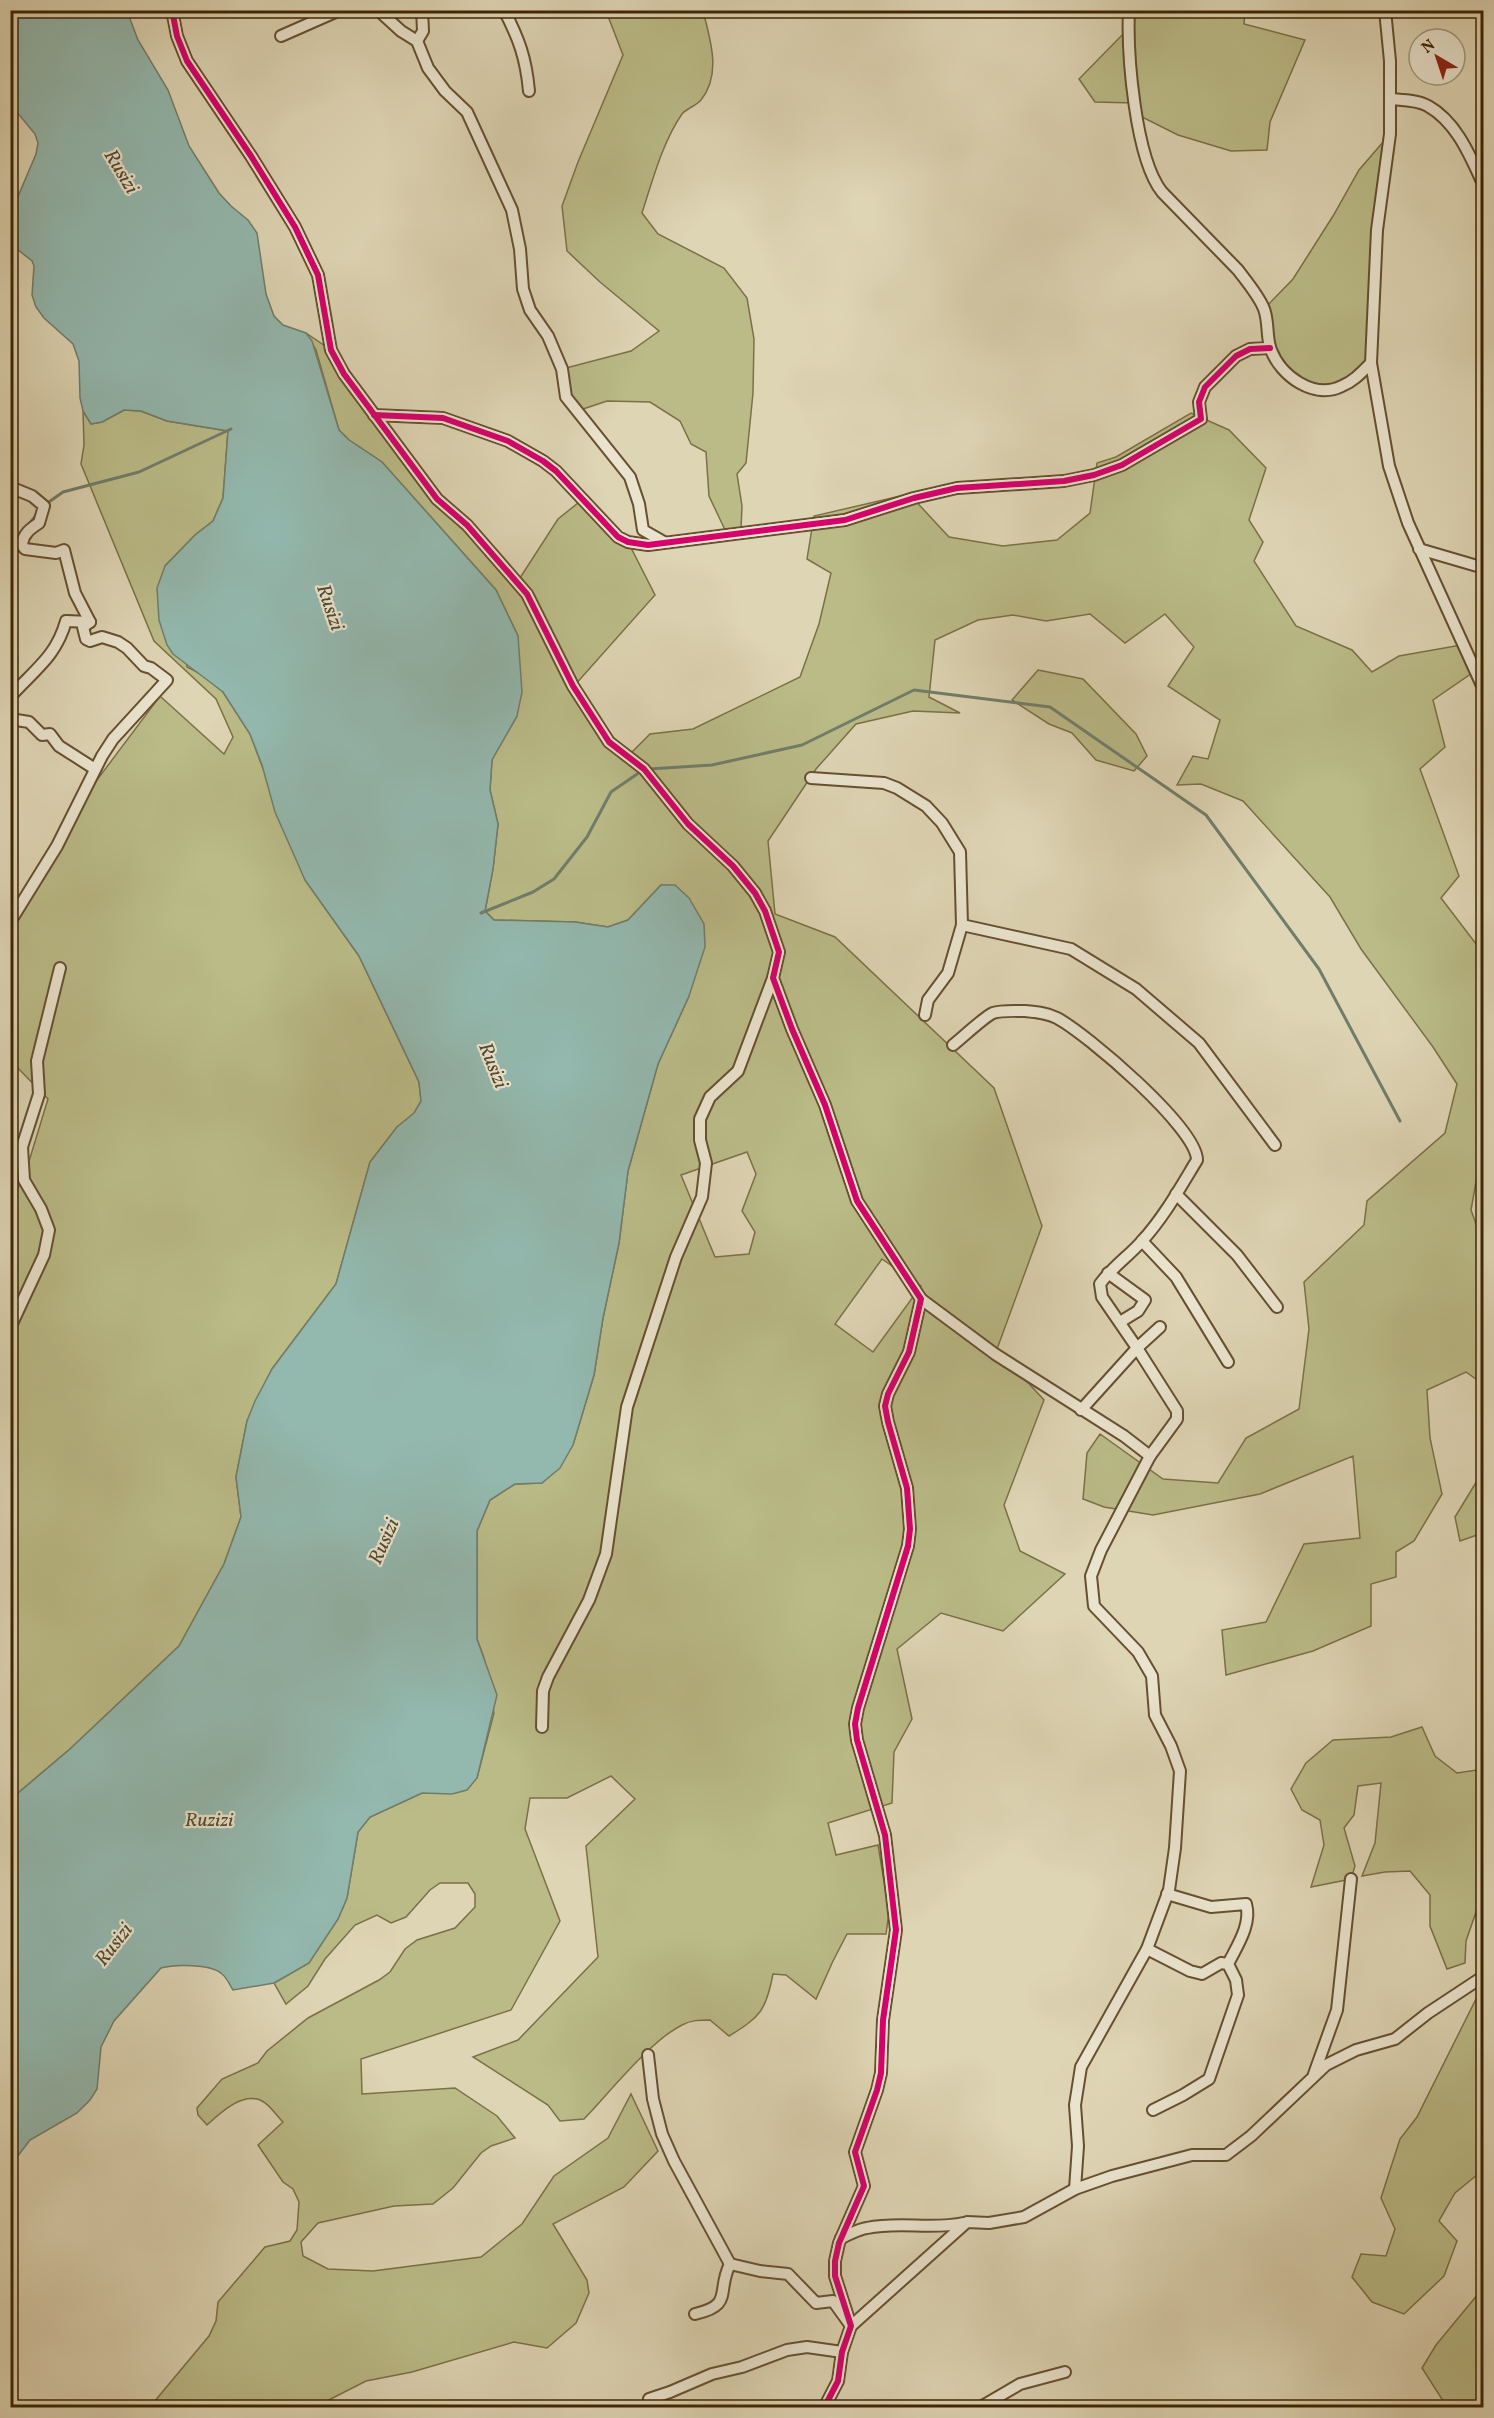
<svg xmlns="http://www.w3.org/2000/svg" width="1494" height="2418" font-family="Vollkorn,serif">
	<rect width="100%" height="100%" fill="#ded5b4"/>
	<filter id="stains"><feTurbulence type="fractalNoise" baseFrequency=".00333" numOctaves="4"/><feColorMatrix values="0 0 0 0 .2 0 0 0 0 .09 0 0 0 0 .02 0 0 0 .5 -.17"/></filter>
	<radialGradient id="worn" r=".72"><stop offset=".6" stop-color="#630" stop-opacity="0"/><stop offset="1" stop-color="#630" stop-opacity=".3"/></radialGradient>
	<!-- green -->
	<g fill="#babb87" stroke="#7c7046" stroke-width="1.5" fill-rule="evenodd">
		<path d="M606,11H703C710,39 722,74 701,100C696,106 687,108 682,114C663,141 652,182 642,213L658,234L724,268L747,298L754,339L753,393L746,463L737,474L742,506L741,529L726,532L709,496L706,452L691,444L680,421L650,402L607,401L577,411L566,397L562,369L631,351L659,331L600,282L567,251L562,206L578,162L623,55Z"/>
		<path d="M1129,11H1245L1244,24L1305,40L1270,122L1267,150L1231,151L1178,135L1138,115L1135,103L1095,102L1079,79L1129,28Z"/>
		<path d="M1390,134L1381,188L1371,363L1352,381L1311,388L1281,367L1264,309L1293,279L1333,216L1359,170Z"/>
		<path d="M306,333L331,350L437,499L518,581L558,519L583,499L628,542L655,595L574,686L627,757L650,734L693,729L800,677L819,624L831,573L807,559L814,516L909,494L949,537L1003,546L1057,540L1090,513L1097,463L1116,457L1191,413L1229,430L1266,468L1249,520L1263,542L1254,561L1296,626L1352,650L1372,672L1399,656L1461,645L1475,671L1433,700L1445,747L1420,769L1459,876L1441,898L1483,953V1143L1471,1210L1483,1244V1384L1466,1372L1427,1390L1430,1438L1442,1494L1414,1541L1396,1552V1577L1371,1584V1626L1313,1651L1226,1675L1222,1630L1266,1622L1304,1544L1360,1538L1353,1456L1260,1494L1153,1515L1104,1507L1083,1499L1087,1453L1100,1434L1163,1479L1218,1483L1246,1438L1299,1409L1309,1329L1304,1282L1364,1225L1367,1201L1445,1133L1457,1084L1433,1047L1361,949L1330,897L1243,801L1201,784L1177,785L1193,756L1208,759L1220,720L1168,686L1194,647L1165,614L1125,643L1090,614L1046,621L1013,615L978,620L935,640L929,697L960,713L913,711L856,724L816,769L768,841L775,914L835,937L994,1088L1042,1226L997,1349L1044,1400L1004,1505L1020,1551L1065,1574L1003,1631L941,1613L897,1649L912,1719L894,1752L892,1803L828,1823L836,1855L878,1845L889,1912L886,1934H847L833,1961L816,1999L786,1975L773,1974C766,2011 760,2017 729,2036L710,2020C700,2020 691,2020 682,2025C650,2041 610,2092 584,2119L560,2121L548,2105L473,2057L518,2040L598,1957L586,1846L635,1799L611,1776L567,1798H530L525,1829L560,1921L511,2010L361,2059L362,2094L455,2088L497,2116L515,2138L491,2146L481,2153L453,2188L433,2204L394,2206L318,2223L301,2242L303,2256L328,2269L373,2271L481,2257L522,2224L554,2176L608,2138L631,2094L658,2151L624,2187L553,2224L587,2280L589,2293L576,2323L547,2348L514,2342L412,2372L366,2381L315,2407L149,2408L209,2336L216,2321L218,2302L265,2247L290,2241L297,2230L299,2202L293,2189L283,2182L258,2145L283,2122C277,2116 270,2105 262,2101C243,2091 220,2113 207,2125L198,2115L197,2108L222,2079L258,2063L267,2051L308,2018L379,1980L390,1972L405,1949L417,1940L455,1928L475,1907V1894L468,1883H440L430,1890L406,1917L391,1923L377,1915L355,1925L325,1959L308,1986L286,2004L274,1983L309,1963L338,1919L347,1898L358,1832L370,1817L422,1793L435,1792L477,1778L494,1713L484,1658L477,1639V1531L490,1500L515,1484L542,1483L573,1445L594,1375L603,1318L619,1243L628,1171L658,1064L689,996L661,885L628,920L608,927L575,922L494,920L485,911L493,869L498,824L490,790L492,759L517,716L518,636L496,590L382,462L349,440L339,430L316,350ZM747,1152L756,1174L742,1211L755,1232L749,1254L715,1257L681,1175ZM882,1259L921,1286L873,1352L835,1324Z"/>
		<path d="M124,410L141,411L167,421L228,431L223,498L213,521L195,535L165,566L187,667L201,674L223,692L250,734L305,880L359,956L419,1082L421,1101L414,1114L397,1127L370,1162L336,1284L272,1369L247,1421L236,1477L241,1517L224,1564L179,1646L70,1749L11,1799L10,1208L30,1158L48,1099L11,1061V933L72,820L97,780L160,696L224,754L233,737L216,699L154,641L81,464L84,445L83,411L91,424L102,422Z"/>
		<path d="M1038,670L1083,679L1136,734L1147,756L1134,771L1096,760L1072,733L1049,724L1012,700Z"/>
		<path d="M1483,1471V1533L1460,1541L1455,1517Z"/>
		<path d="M1422,1727L1435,1756L1457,1773L1483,1769V1892L1466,1941L1465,1963L1447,1969L1430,1926V1895L1410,1871L1385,1872L1362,1876L1375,1843L1381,1783L1358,1786L1354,1815L1344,1828L1355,1866L1351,1879L1311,1887L1324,1845L1320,1820L1302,1810L1291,1789L1306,1763L1333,1740L1391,1737Z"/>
		<path d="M1483,1985V2170L1455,2193L1439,2221L1457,2241L1444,2276L1404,2314L1372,2302L1352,2277L1361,2254L1386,2256L1395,2229L1381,2198L1400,2139L1417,2117Z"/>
		<path d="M1483,2288V2407H1447L1422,2368L1436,2345Z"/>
	</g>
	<!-- water -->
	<path fill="#93b8ae" stroke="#717d6a" stroke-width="1.5" d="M11,10L127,11L138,40L168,90L189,146L219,193L231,206L248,220L257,233L266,294L274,316L283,325L306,333L312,341L339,430L349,440L382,462L496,590L518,636L522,692L517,716L492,760L490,790L498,824L493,869L485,911L494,920L575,922L608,927L628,920L661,885H675L689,898L704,924L705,947L689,996L658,1064L628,1171L619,1243L603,1318L594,1375L573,1445L560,1468L542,1483L515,1484L490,1500L477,1531V1639L497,1695L477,1778L467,1790L452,1794L422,1793L370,1817L358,1832L347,1898L338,1919L309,1963L274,1983L233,1990C230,1985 227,1978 222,1974C212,1964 175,1964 161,1968L114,2021L101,2047L97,2089L90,2100L77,2113L30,2140L11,2165V1799L70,1749L179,1646L224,1564L241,1517L236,1477L247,1421L255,1401L272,1369L336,1284L370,1162L397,1127L414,1113L421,1101L419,1082L359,956L305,880L275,812L262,765L250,734L223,692L173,654L167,645L159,620L157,588L165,566L195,535L213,521L223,498L228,431L167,421L141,411L124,410L102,422L91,424L83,411L80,398L79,361L73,344L44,318L36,307L32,295L34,266L32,261L17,249L11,240V213L36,154L38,143L35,134L11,105Z"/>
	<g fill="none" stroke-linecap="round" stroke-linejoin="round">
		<!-- stream -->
		<g stroke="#717d6a" stroke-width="3">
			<path d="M46,504L63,492L139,472L231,429"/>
			<path d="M29,524L38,513"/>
			<path d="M10,550L19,537"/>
			<path d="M649,769L712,765L802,745L914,690L1050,707L1206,815L1319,969L1400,1121"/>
			<path d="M481,913L533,892L554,879L587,837L611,792L643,770"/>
		</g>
		<!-- street casing -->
		<g stroke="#665030" stroke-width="14">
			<g id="street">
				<path d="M172,10L177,36L187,61L251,156L295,227L318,275L331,350L344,374L437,499L467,525L527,594L573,686L609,742L644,769L688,824L733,866L755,893L765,911L779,952L773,978L792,1029L825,1105L857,1201L921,1299L909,1352L888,1394L885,1406L888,1422L907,1488L910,1529L908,1546L858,1708L855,1724L857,1740L885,1835L896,1930L883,2020L881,2073L877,2090L855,2152L864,2186L839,2243L835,2261V2276L851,2326L842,2352L838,2381L824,2408"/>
				<path d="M378,10L401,31L417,41L428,68L445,91L467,112L512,210L520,249L523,289L530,310L548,336L562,369L566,397L630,477L639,504L643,530L664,542"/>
				<path d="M504,10C519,39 526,58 529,91"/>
				<path d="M1129,10C1127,54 1135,158 1162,192L1238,270C1247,282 1259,296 1264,309C1269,322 1266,337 1271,350C1281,376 1314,400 1342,386C1354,381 1362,372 1371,363"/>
				<path d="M1385,10L1390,61V134L1377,230L1371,363L1389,466L1408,523L1484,690"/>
				<path d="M281,36L340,10"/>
				<path d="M417,41L423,31L422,10"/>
				<path d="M1391,99C1402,100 1418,100 1428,106C1457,122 1471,158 1484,186"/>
				<path d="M374,415L443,418L508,441L543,461L556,471L618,537L628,542L648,545L845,520L914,498L957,488L1064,481L1094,475L1122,465L1201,419L1199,402L1205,387L1236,356L1250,349L1270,348"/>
				<path d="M10,487L32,496L44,506L39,523C30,529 23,534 22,545L25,549L56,553L64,550L75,593L90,622L83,627L86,639L90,641L102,637L118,642L127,648L144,666L151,668L167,680L113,739L102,756L57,846L10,922"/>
				<path d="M1419,549L1484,568"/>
				<path d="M10,697C34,670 56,657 66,621L90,622"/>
				<path d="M10,719L29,722L42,735L50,734L59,746L95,769"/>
				<path d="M811,778L884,783L897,788L926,806L942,823L960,852L962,925L948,973L928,1000L925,1015"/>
				<path d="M962,925L1071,949L1136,989L1199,1043L1275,1145"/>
				<path d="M953,1045C962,1038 984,1017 993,1013C1001,1010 1017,1011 1025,1011C1036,1012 1047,1013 1057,1018C1087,1034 1197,1128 1197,1160C1180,1188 1164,1217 1142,1241C1129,1256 1112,1267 1100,1284L1102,1297L1137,1348L1177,1411V1419L1150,1456"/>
				<path d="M1176,1194L1237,1255L1277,1307"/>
				<path d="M1142,1241L1176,1277L1228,1362"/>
				<path d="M1108,1273L1145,1300L1138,1311L1120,1322"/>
				<path d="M921,1299L995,1354L1124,1436L1150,1456L1101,1550L1091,1576L1094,1606L1138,1652L1152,1676L1155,1715L1171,1746L1180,1771L1175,1848L1169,1890L1147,1949L1081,2067L1075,2105L1078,2146L1075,2189"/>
				<path d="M10,1328L44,1255L49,1230L41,1209L24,1180L22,1147L39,1094L37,1061L60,968"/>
				<path d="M1081,1410L1137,1348L1160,1327"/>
				<path d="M542,1727L543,1691L548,1677L589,1600L606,1554L627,1407L676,1257L702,1197L706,1163L700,1140V1119L710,1097L738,1071L773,978"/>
				<path d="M1167,1894L1211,1907L1246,1904C1252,1924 1237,1946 1228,1964"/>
				<path d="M1147,1949L1190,1971L1202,1974L1221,1963L1228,1964L1236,1980L1238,1995L1209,2079L1183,2095L1153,2110"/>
				<path d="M648,2055L653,2099L662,2134L674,2161L730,2264"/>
				<path d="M1314,2074L1337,2010L1351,1879"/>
				<path d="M841,2238C849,2235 858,2229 867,2228C899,2221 932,2230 964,2223"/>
				<path d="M695,2314C734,2305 716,2292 730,2264L760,2271L788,2274L816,2303L833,2301L851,2326L967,2222L989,2223L1024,2217L1075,2189L1112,2176L1192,2155H1226L1251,2136L1326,2065L1356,2050L1395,2039L1428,2013L1484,1976"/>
				<path d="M649,2399L670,2392L712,2374L742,2367L787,2350L807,2347L842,2352"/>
				<path d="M979,2408L1020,2384L1065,2372"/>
			</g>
		</g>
		<!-- street -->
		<use href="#street" stroke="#eae4ce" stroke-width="10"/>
		<!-- cycleway casing -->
		<g stroke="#eae4ce" stroke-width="10">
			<g id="cycleway">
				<path d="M172,10L177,36L187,61L251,156L295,227L318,275L331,350L344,374L437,499L467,525L527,594L573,686L609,742L644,769L688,824L733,866L755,893L765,911L779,952L773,978L792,1029L825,1105L857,1201L921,1299L909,1352L888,1394L885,1406L888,1422L907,1488L910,1529L908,1546L858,1708L855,1724L857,1740L885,1835L896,1930L883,2020L881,2073L877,2090L855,2152L864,2186L839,2243L835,2261V2276L851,2326L842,2352L838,2381L824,2408"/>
				<path d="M374,415L443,418L508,441L543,461L556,471L618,537L628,542L648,545L845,520L914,498L957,488L1064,481L1094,475L1122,465L1201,419L1199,402L1205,387L1236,356L1250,349L1270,348"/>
			</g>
		</g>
		<!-- cycleway -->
		<use href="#cycleway" stroke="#d6006c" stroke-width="6"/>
	</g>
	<g text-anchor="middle" stroke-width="4.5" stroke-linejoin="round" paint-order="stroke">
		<!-- water labels -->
		<g font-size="20" font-style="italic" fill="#53492e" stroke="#eae4ce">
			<text transform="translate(122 171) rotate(59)" y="7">Rusizi</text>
			<text transform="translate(331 607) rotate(71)" y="7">Rusizi</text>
			<text transform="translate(494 1065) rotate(68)" y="7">Rusizi</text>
			<text transform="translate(383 1541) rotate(-66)" y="7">Rusizi</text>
			<text x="209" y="1826">Ruzizi</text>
			<text transform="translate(113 1944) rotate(-52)" y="7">Rusizi</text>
		</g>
	</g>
	<!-- margin -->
	<rect width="1494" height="2418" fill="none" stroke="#ded5b4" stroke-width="36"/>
	<rect x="12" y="12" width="1470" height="2394" fill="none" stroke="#3e2404" stroke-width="3"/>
	<rect x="18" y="18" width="1458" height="2382" fill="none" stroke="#3e2404" stroke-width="1.5"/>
	<!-- north arrow -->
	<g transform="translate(1437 57) rotate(321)"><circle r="28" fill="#eae4ce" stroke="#a5977d" stroke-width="1.5"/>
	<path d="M0-4.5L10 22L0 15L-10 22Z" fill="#8f2418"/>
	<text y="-9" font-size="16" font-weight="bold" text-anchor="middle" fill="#3e2404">N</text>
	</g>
	<rect width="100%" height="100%" filter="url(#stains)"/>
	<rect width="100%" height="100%" fill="url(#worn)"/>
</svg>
